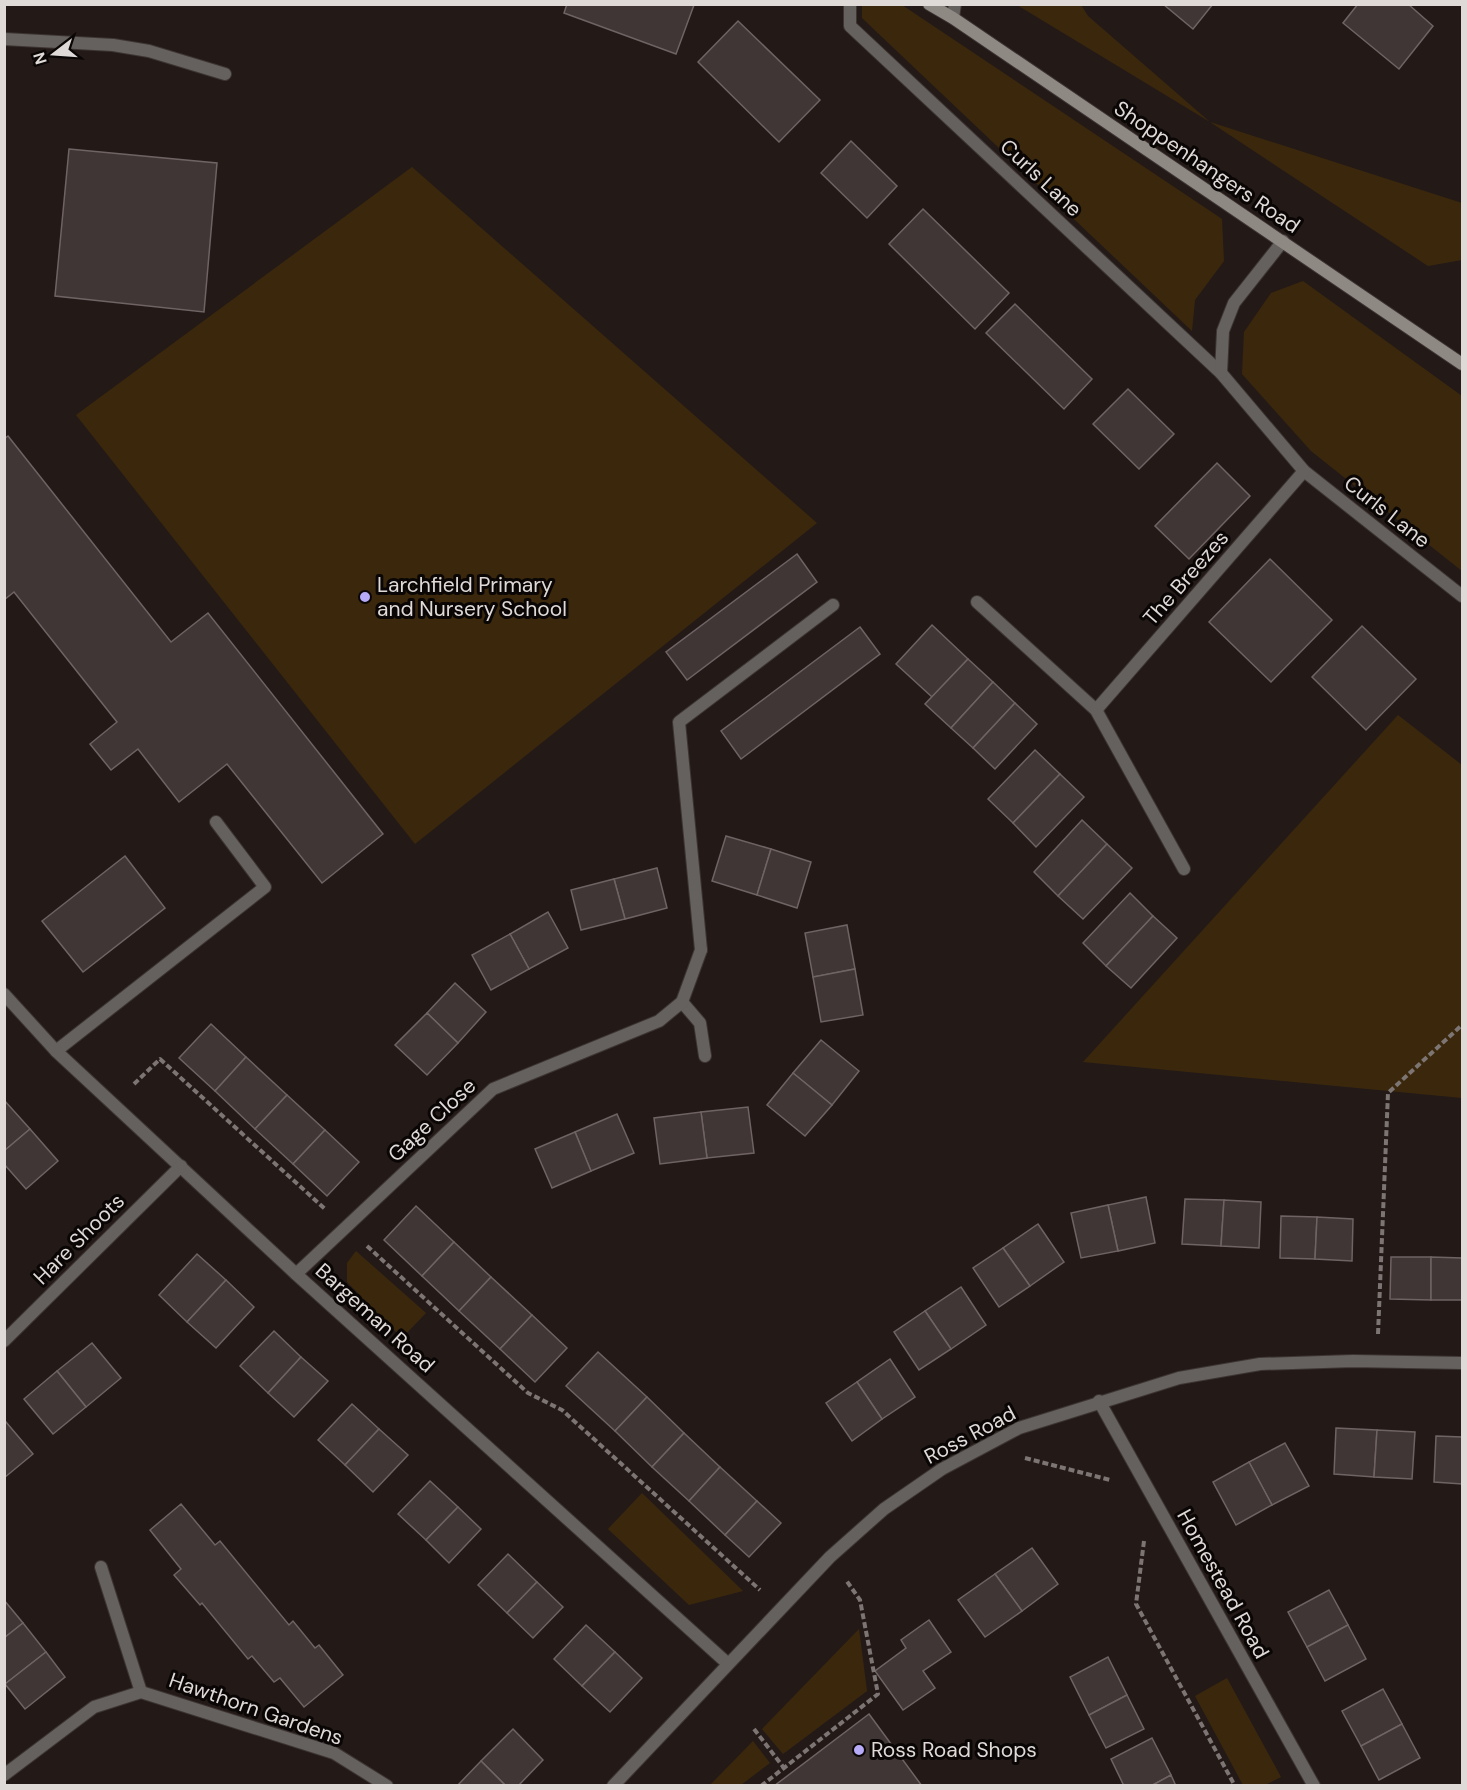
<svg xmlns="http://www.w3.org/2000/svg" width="1467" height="1790" font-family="'DM Sans',sans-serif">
	<rect width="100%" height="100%" fill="#231a18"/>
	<!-- green -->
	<g fill="#3b280c">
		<path d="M862,5H902L1222,219L1224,261L1195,300L1192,331L862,18Z"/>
		<path d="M1017,5H1081L1088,16L1210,122L1462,203V260L1428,266L1210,122Z"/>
		<path d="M412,167L817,523L415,844L76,415Z"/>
		<path d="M1303,281L1462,396V571L1311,451L1242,374L1244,332L1271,293Z"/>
		<path d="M1398,715L1462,765V1098L1083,1062Z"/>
		<path d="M356,1251L426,1313L402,1338L347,1282V1263Z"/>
		<path d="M642,1493L743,1591L689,1605L608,1529Z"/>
		<path d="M859,1629L867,1691L783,1754L762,1729Z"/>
		<path d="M1227,1678L1281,1777L1265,1785H1243L1195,1696Z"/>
		<path d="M753,1741L770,1763L741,1785H710Z"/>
	</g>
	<!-- building -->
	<g fill="#403636" stroke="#6f6364" stroke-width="1.5">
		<path d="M567,4H693L694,5L676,54L564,13Z"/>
		<path d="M1163,4H1213L1193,29Z"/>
		<path d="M1358,4H1408L1433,26L1399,69L1343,23Z"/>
		<path d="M738,21L820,100L779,142L698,62Z"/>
		<path d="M851,141L897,186L867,218L821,173Z"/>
		<path d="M69,149L217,163L204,312L55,296Z"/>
		<path d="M923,209L1009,293L975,329L889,244Z"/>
		<path d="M1015,304L1092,379L1064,409L986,333Z"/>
		<path d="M1128,389L1174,434L1139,469L1093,424Z"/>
		<path d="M8,436L171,642L208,613L383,834L322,883L227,764L179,802L138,749L111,770L90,744L117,722L14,592L4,600V439Z"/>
		<path d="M1217,463L1250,496L1189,559L1155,526Z"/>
		<path d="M797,554L817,582L687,680L666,652Z"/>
		<path d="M1270,559L1332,620L1271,682L1209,622Z"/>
		<path d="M932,625L968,659L932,697L896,664Z"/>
		<path d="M1362,626L1416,679L1366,730L1312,677Z"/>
		<path d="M860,627L880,654L741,759L721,731Z"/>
		<path d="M968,659L993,682L951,728L925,704Z"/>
		<path d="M993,682L1015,703L973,748L951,728Z"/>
		<path d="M1015,703L1037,724L995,769L973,748Z"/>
		<path d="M1035,750L1060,774L1013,823L988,799Z"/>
		<path d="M1060,774L1084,797L1036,847L1013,823Z"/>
		<path d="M1082,820L1107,844L1058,896L1034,872Z"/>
		<path d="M726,836L771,849L757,895L712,881Z"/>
		<path d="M1107,844L1132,868L1083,919L1058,896Z"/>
		<path d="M771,849L811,862L797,908L757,895Z"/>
		<path d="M125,856L165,908L83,972L42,921Z"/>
		<path d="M657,868L667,908L625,919L614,879Z"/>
		<path d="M614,879L625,919L581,930L571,890Z"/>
		<path d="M1130,893L1153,916L1106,966L1083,943Z"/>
		<path d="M548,912L568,948L529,969L510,934Z"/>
		<path d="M1153,916L1177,938L1131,988L1106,966Z"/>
		<path d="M847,925L855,969L813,977L805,933Z"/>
		<path d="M510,934L529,969L491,990L472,955Z"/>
		<path d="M855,969L863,1015L821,1022L813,977Z"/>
		<path d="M455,983L486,1012L458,1043L427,1013Z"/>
		<path d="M427,1013L458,1043L427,1075L395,1045Z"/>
		<path d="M211,1024L246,1057L215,1091L179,1058Z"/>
		<path d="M821,1040L859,1071L832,1105L793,1073Z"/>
		<path d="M246,1057L287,1095L255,1129L215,1091Z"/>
		<path d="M793,1073L832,1105L805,1136L767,1105Z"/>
		<path d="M287,1095L325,1130L293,1164L255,1129Z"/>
		<path d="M4,1100L30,1129L4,1151Z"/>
		<path d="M748,1107L754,1153L707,1158L701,1112Z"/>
		<path d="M701,1112L707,1158L660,1164L654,1118Z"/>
		<path d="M617,1114L634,1153L591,1171L575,1132Z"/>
		<path d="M30,1129L58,1161L26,1189L4,1164V1151Z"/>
		<path d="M325,1130L359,1162L327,1196L293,1164Z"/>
		<path d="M575,1132L591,1171L552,1188L535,1149Z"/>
		<path d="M1146,1197L1155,1243L1118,1251L1108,1205Z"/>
		<path d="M1185,1199L1224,1200L1221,1246L1182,1244Z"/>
		<path d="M1224,1200L1261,1202L1259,1248L1221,1246Z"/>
		<path d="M1108,1205L1118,1251L1081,1258L1071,1213Z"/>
		<path d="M416,1206L454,1242L422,1276L384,1240Z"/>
		<path d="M1281,1216L1317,1217L1315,1259L1280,1258Z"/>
		<path d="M1317,1217L1353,1219L1352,1261L1315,1259Z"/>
		<path d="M1038,1224L1064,1262L1030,1286L1003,1248Z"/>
		<path d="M454,1242L491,1277L459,1311L422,1276Z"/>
		<path d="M1003,1248L1030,1286L999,1307L973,1268Z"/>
		<path d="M197,1254L226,1280L187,1322L159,1295Z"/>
		<path d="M1391,1257H1431V1300L1390,1299Z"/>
		<path d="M1431,1257L1462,1258V1300H1431Z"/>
		<path d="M491,1277L532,1315L500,1349L459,1311Z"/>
		<path d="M226,1280L254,1307L216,1348L187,1322Z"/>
		<path d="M961,1287L986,1325L951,1349L925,1311Z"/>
		<path d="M925,1311L951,1349L919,1370L894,1332Z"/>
		<path d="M532,1315L567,1348L535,1382L500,1349Z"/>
		<path d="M274,1331L301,1357L268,1393L240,1366Z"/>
		<path d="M92,1343L121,1378L86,1407L57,1371Z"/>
		<path d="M598,1352L647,1397L615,1431L566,1386Z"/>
		<path d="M301,1357L328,1381L294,1417L268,1393Z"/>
		<path d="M890,1359L915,1397L882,1419L857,1382Z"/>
		<path d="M57,1371L86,1407L53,1434L24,1399Z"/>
		<path d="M857,1382L882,1419L852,1441L826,1403Z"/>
		<path d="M647,1397L684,1433L652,1467L615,1431Z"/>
		<path d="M352,1404L379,1429L345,1465L318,1440Z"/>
		<path d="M6,1422L33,1454L4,1478V1423Z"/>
		<path d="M1336,1428L1377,1430L1374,1477L1334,1474Z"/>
		<path d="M379,1429L408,1455L373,1492L345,1465Z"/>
		<path d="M1377,1430L1415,1432L1412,1479L1374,1477Z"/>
		<path d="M684,1433L720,1467L689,1501L652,1467Z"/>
		<path d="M1436,1436L1462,1437V1484L1434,1482Z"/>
		<path d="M1285,1443L1309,1486L1272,1505L1249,1462Z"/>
		<path d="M1249,1462L1272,1505L1236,1525L1213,1482Z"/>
		<path d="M720,1467L757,1501L725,1535L689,1501Z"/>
		<path d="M430,1481L458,1507L426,1540L398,1514Z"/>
		<path d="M757,1501L781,1523L749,1557L725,1535Z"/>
		<path d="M181,1504L215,1545L220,1541L289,1625L293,1621L315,1648L319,1645L343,1675L304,1707L280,1678L274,1682L252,1656L248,1659L202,1603L200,1605L174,1575L181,1569L150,1530Z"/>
		<path d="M458,1507L481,1529L449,1563L426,1540Z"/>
		<path d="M1032,1548L1058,1584L1022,1611L995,1574Z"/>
		<path d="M508,1554L537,1582L507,1613L478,1585Z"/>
		<path d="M995,1574L1022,1611L985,1637L958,1600Z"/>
		<path d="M537,1582L563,1607L533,1638L507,1613Z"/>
		<path d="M1329,1590L1348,1625L1307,1647L1288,1612Z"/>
		<path d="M4,1600L23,1623L4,1638Z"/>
		<path d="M929,1620L951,1652L923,1671L935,1688L903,1710L875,1671L906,1648L901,1640Z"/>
		<path d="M23,1623L46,1652L5,1684L4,1638Z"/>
		<path d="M586,1625L615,1652L582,1686L554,1659Z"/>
		<path d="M1348,1625L1366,1659L1325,1681L1307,1647Z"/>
		<path d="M46,1652L65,1677L25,1709L5,1684Z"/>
		<path d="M615,1652L642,1678L610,1712L582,1686Z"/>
		<path d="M1108,1657L1127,1695L1089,1715L1070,1677Z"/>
		<path d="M1383,1689L1402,1724L1361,1746L1342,1711Z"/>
		<path d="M1127,1695L1144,1729L1106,1748L1089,1715Z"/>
		<path d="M869,1714L922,1786H774Z"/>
		<path d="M1402,1724L1420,1758L1379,1780L1361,1746Z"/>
		<path d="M513,1729L543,1760L518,1786H506L481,1761Z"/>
		<path d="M1152,1738L1171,1775L1151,1786H1124L1111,1759Z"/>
		<path d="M481,1761L506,1786H457Z"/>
		<path d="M1171,1775L1176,1786H1151Z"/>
	</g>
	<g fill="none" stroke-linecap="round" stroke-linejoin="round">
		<!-- lane casing -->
		<g stroke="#3d3533" stroke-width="14">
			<g id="lane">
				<path d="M4,39L113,45L149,51L225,74"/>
				<path d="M701,950L679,722L833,605"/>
				<path d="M56,1051L265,887L216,822"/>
			</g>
		</g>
		<!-- street casing -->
		<g stroke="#3d3533" stroke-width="14">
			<g id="street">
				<path d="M850,4V26L1221,373L1304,471L1462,596"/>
				<path d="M953,18L955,4"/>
				<path d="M1221,373L1223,331L1234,303L1283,241"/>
				<path d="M977,602L1096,710L1184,869"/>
				<path d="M1096,710L1304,471"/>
				<path d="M4,994L56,1051L296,1274L727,1663"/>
				<path d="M682,1002L700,1023L705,1056"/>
				<path d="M296,1274L493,1089L659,1021L682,1002L701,950"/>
				<path d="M4,1341L181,1166"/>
				<path d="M1099,1401L1314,1786"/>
				<path d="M101,1567L141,1692"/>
				<path d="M4,1775L94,1707L141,1692L334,1753L387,1786"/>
				<path d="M613,1786L830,1557L884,1509L942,1469L1019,1428L1179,1378L1260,1364L1353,1361L1462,1363"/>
			</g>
		</g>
		<!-- secondary casing -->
		<g stroke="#3d3533" stroke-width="14">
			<path id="secondary" d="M929,4L953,18L1462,364"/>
		</g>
		<!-- path -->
		<g stroke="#7c7573" stroke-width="4" stroke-dasharray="6 3" stroke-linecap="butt">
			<path d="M134,1084L160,1059L325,1209"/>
			<path d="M367,1246L528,1393L562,1410L760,1590"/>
			<path d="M1378,1334L1388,1093L1462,1025"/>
			<path d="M1025,1458L1110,1480"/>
			<path d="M1144,1541L1136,1604L1235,1786"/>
			<path d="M754,1729L784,1768"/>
			<path d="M761,1786L878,1694L860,1600L846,1580"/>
		</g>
		<!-- lane -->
		<use href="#lane" stroke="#65615e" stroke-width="12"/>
		<!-- street -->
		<use href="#street" stroke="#65615e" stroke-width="12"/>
		<!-- secondary -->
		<use href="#secondary" stroke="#8f8984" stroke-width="12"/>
	</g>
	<!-- markers -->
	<g fill="#b7abf8" stroke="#090605" stroke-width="2">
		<circle cx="365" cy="597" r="6"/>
		<circle cx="859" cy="1750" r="6"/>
	</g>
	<g text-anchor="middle" stroke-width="6" stroke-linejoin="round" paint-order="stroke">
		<!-- street labels -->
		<g font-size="21" fill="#dfd9d7" stroke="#090605">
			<text transform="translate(1207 167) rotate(34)" y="7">Shoppenhangers Road</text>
			<text transform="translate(1041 178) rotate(43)" y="7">Curls Lane</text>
			<text transform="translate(1387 512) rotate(38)" y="7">Curls Lane</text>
			<text transform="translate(1186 578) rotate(-49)" y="7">The Breezes</text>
			<text transform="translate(432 1120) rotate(-43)" y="7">Gage Close</text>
			<text transform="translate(79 1239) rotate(-45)" y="7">Hare Shoots</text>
			<text transform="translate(375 1318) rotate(42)" y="7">Bargeman Road</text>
			<text transform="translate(970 1435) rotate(-28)" y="7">Ross Road</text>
			<text transform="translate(1223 1584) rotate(61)" y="7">Homestead Road</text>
			<text transform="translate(256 1709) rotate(19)" y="7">Hawthorn Gardens</text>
		</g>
		<!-- poi labels -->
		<g font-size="21" fill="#dfd9d7" stroke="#090605" text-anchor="start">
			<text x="377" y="592">Larchfield Primary<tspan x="377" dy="24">and Nursery School</tspan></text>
			<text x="871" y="1757">Ross Road Shops</text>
		</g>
	</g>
	<!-- border -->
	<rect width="1467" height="1790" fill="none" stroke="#dfd9d7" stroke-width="12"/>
	<!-- north arrow -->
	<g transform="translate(54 54) rotate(253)" stroke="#090605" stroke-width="4.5" paint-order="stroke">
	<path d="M0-4.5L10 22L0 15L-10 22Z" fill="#dfd9d7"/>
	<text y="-9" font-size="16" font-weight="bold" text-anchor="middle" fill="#dfd9d7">N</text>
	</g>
</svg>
